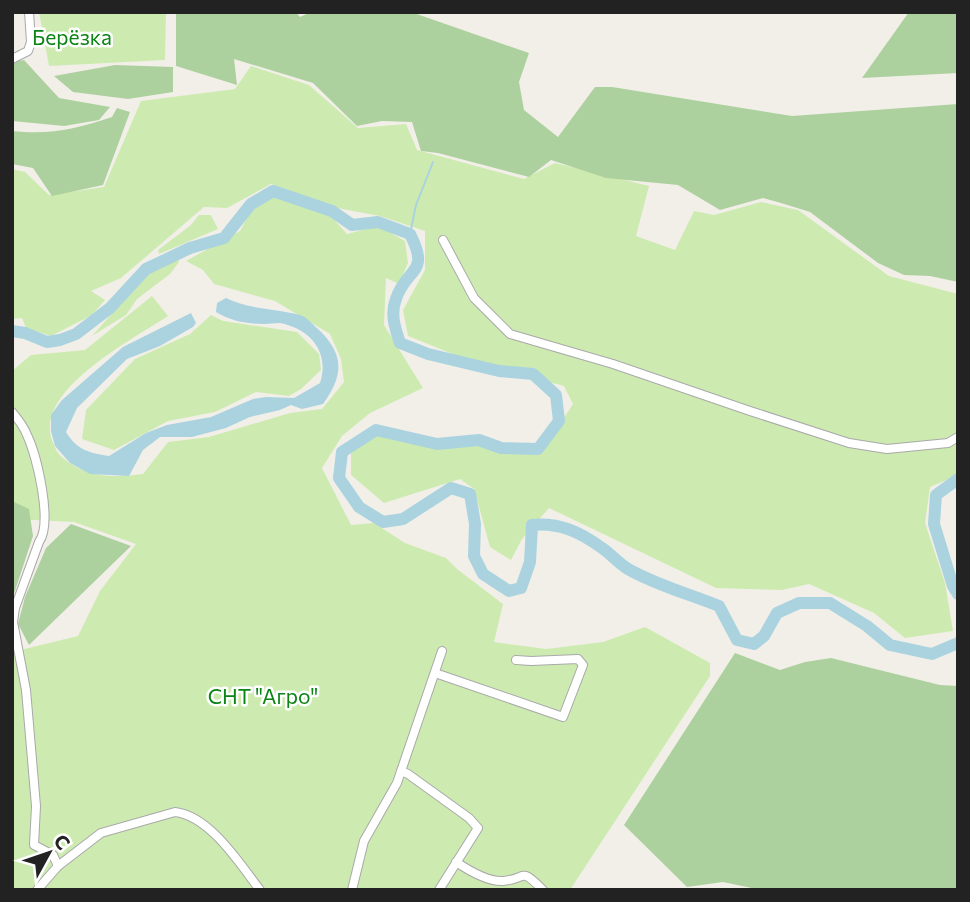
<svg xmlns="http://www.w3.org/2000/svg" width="970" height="902" font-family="Commissioner,sans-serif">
	<rect width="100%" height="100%" fill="#f2efe9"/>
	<!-- grass -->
	<g fill="#cdebb0">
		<path d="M39,12H166L165,60L49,66Z"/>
		<path d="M251,66L309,85L358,128L406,124L417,150L524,179L555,163L649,186L636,236L675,250L694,211L714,215L761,202L798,210L889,276L958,294V475L930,487L925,523L945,583L953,631L905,638L874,613L809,584L782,590L716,588L549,508L522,539L511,560L490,547L474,489L460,479L384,503L351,475V451L375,434L411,440L474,441L540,454L573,404L564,386L465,359L408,336L403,310L425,270V231L380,216L337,208L271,184L227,208L204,207L121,278L91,291L105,300L92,315L51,336L26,328L22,318L12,319V169L25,172L49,195L104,187L141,101L235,89Z"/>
		<path d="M275,195L330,215L347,234L378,226L405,241L408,263L399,284L386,278L384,325L423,388L370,413L342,436L322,468L351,525L374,523L405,543L446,558L457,569L503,604L494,642L546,649L603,642L645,627L710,663V676L570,890H12V652L78,636L100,591L136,544L74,522L12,519V371L31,355L85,350L152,296L168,316C132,340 28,393 54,445C56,450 58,454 63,458C87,478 113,478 143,474L168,442L209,437L290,413L322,409L344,382L341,359L330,334L275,301L214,284L203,270L186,261L240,231L253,207Z"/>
		<path d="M199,215H211L218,229L159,254L158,250L191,225Z"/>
		<path d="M178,259L179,262L170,274L137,299L126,315L92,336L149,272Z"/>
		<path d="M211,315L223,321L297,332L319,354L321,370L301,389L289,396L256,392L215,412L168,421L114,450L82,439L86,410L135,359L190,334Z"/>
	</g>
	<!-- forest -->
	<g fill="#add19e">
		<path d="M176,12H296L300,17L311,12H411L529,53L519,82L524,110L558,137L595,87H612L792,116L958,104V282L930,276L904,275L878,263L810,212L781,203L763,198L720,210L678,185L606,178L551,160L529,177L438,153L421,151L412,122L382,121L357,126L313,83L234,59L237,85L176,66Z"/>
		<path d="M909,12H958V73L862,78Z"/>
		<path d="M24,60L59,98L110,107L99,120L64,126L12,121V62Z"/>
		<path d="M115,65L173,67V92L128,99L73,92L54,76Z"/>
		<path d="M117,108L130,112L103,185L52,196L33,168L12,164V131C51,135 75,129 112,117Z"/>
		<path d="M12,501L29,509L33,536L12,600Z"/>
		<path d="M71,524L131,546L29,645L18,624L25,597L46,548Z"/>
		<path d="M735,653L780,670L805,662L831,658L940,685L958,686V890H761L723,882L687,887L624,825Z"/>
	</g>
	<!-- water -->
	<path fill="#aad3df" d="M226,298C250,310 275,308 300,315C307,317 312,324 317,328C345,354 344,375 323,404L302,409L291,405L280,410L250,417L226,428L192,437H160L143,450L129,476L90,474L70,463L55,446L51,431V415L62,400L123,347L191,313L196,323L193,327L160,346L127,359L77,408L66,432C77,450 89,453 109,456L146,433L167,425L211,417L253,399L266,397L294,398L320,383C330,353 311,329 280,323C275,323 269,324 264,324C247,324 231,321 216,312L217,303Z"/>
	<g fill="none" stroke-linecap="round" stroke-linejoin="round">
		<!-- stream -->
		<path stroke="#aad3df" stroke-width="2" d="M410,234L416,205L433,162"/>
		<!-- river -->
		<g stroke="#aad3df" stroke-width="12">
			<path d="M12,331L25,333L47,342L60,340L76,334L110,308L146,269L190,248L224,238L251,204L273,191L332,211L352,225L378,222L410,234C431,275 406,267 396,299C390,314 395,328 400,343L428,354L499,371L533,374L556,395L559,421L538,449L501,448L479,440L437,444L376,430L342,452L339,478L359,507L383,522L403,519L451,488L470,494L475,524L474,556L483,574L509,591L521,588L530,562L532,525C559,522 580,532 602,548C611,554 618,563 628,569C656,585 689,594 719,606L737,640L754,644L764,636L777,613L799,603H830L867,626L890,645L932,654L958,643"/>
			<path d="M958,479L936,495L934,524L953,586L958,594"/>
		</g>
		<!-- minor casing -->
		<g stroke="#a9a9a9" stroke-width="10">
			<g id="minor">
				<path d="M12,59L28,51L31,42L29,12"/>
				<path d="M443,240L474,298L510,334L613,364L750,411L849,443L887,449L948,443L958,437"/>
				<path d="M12,412C18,419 24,427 27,435C37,456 53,523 39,542L15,608L13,622L26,690L36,806L34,845L53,855L58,866L37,890"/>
				<path d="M435,673L563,717L583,665L578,659L531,661L516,660"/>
				<path d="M401,771L408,774L469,818L478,828L439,890"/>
				<path d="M456,862C468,870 488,882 503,881C528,879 519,866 543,890"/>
				<path d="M58,866L101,833L175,812C210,816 240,864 260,890"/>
				<path d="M352,890L364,841L397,783L442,651"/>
			</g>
		</g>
		<!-- minor -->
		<use href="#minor" stroke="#fff" stroke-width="8"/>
	</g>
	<g text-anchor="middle" stroke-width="5" stroke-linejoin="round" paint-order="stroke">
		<!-- park labels -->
		<g font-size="21" fill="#0c8416" stroke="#fff">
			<text x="72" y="45">Берёзка</text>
			<text x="263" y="704">СНТ "Агро"</text>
		</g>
	</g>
	<!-- border -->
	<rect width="970" height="902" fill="none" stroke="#222222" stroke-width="28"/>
	<!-- north arrow -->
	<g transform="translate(49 853) rotate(50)" stroke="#ffffff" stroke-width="5" paint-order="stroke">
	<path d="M0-5L12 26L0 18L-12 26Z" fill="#222222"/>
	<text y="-10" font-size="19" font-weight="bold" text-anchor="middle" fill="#222222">С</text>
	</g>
</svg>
